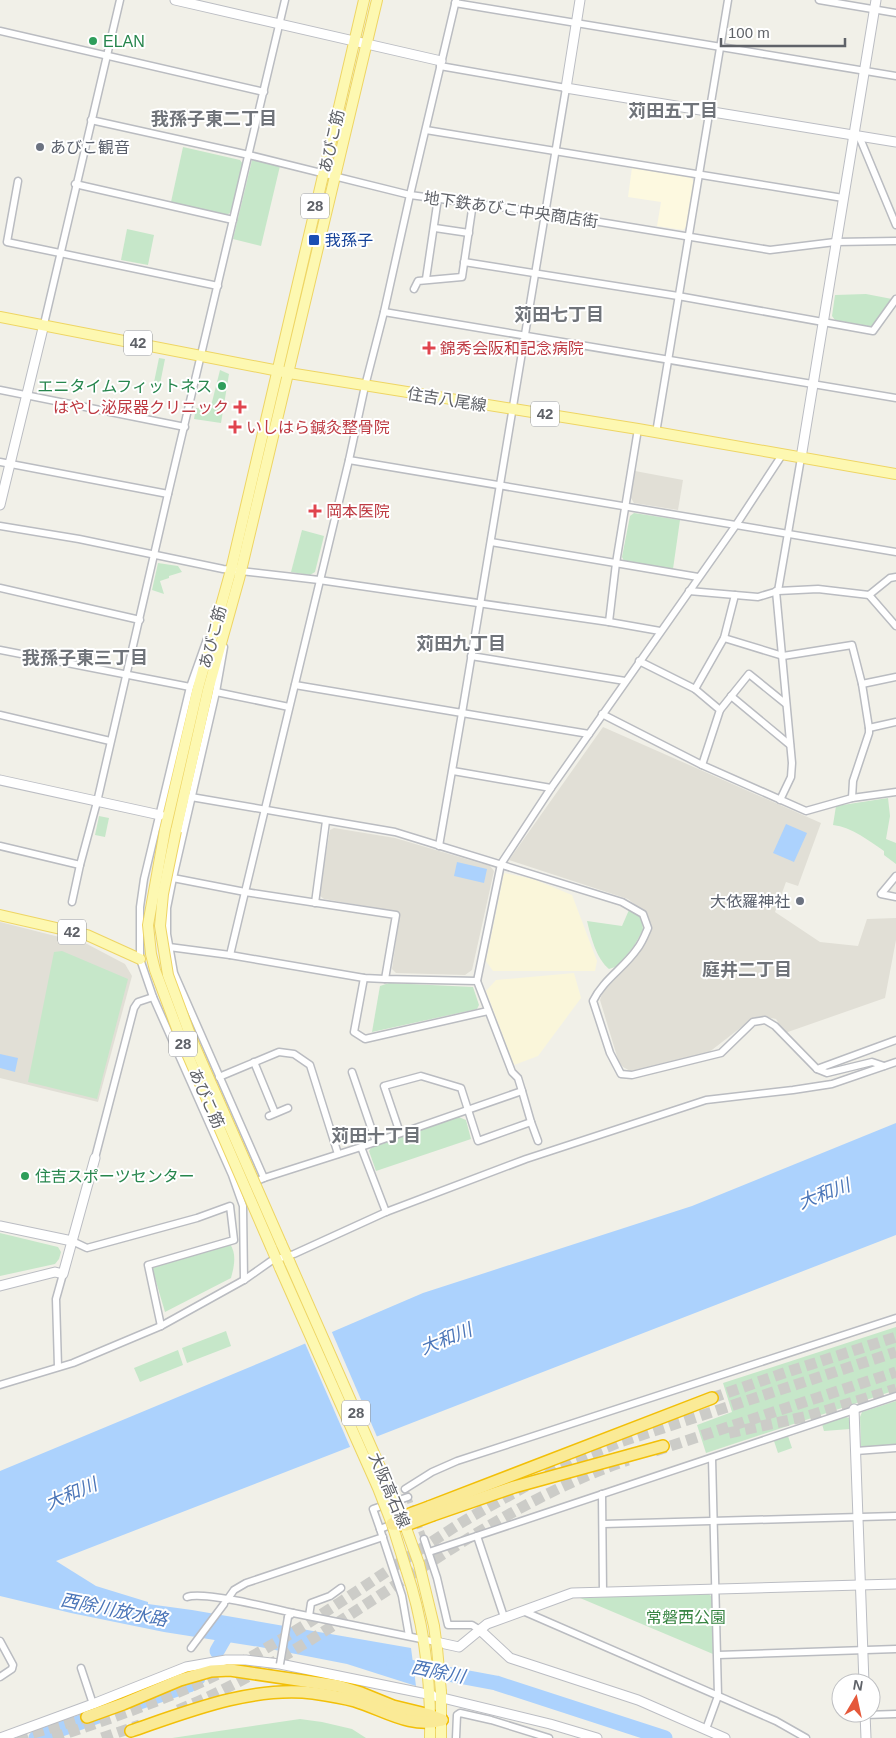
<svg xmlns="http://www.w3.org/2000/svg" width="896" height="1738" font-family="Helvetica,'Noto Sans JP',sans-serif">
	<rect width="100%" height="100%" fill="#f1f0e8"/>
	<!-- commercial -->
	<path fill="#fdf9e0" d="M632,167L691,177L694,182L687,226L683,230L657,226L661,202L628,197Z"/>
	<!-- education -->
	<g fill="#e1dfd6">
		<path d="M635,471L683,480L678,510L634,503L631,498Z"/>
		<path d="M603,727L821,823L798,886L786,882L775,912L820,942L858,946L867,919L896,918V940L885,998L785,1033L776,1019L761,1016L753,1018L708,1053L632,1072L623,1067L619,1063L600,1000L603,991L644,945L652,929L647,914L628,899L509,860Z"/>
		<path d="M334,828L395,838L490,866L494,871L472,970L465,975L396,973L392,969L400,912L324,899L319,895L330,830Z"/>
		<path d="M0,922L87,944L125,964L132,976L98,1102L0,1078Z"/>
	</g>
	<!-- green -->
	<g fill="#c6e7c9">
		<path d="M183,147L240,160L243,164L231,212L227,215L171,202Z"/>
		<path d="M252,160L280,166L261,246L233,239Z"/>
		<path d="M127,229L154,235L148,265L121,260Z"/>
		<path d="M866,294L892,299L873,327L835,320L832,316L835,295Z"/>
		<path d="M159,358L165,359L159,389L153,387Z"/>
		<path d="M220,370L229,374L221,423L194,419L196,408L210,410Z"/>
		<path d="M634,513L680,520L673,569L624,561L622,557L630,516Z"/>
		<path d="M302,530L324,536L315,572L310,575L291,572Z"/>
		<path d="M158,563L178,566L182,572L169,576V578L160,581L164,594L152,590Z"/>
		<path d="M888,798L890,816L886,839L896,843V864L884,855V851C869,841 852,827 833,825L836,806Z"/>
		<path d="M99,816L109,818L105,837L95,835Z"/>
		<path d="M629,910L639,915L642,919L643,930L634,946L618,966L609,969C596,958 591,937 587,921L622,926Z"/>
		<path d="M62,951L128,979L97,1099L28,1082L54,952Z"/>
		<path d="M389,983L473,987L479,1005L477,1009L372,1032L380,986Z"/>
		<path d="M456,1116L466,1120L471,1139L376,1171L369,1151L371,1148Z"/>
		<path d="M0,1233L58,1247L61,1252L59,1259L55,1264L0,1276Z"/>
		<path d="M230,1244C237,1254 234,1267 231,1278L165,1312L152,1268L155,1266Z"/>
		<path d="M896,1327V1390L706,1453L697,1425L732,1412L723,1383Z"/>
		<path d="M226,1331L231,1346L187,1363L182,1348Z"/>
		<path d="M178,1350L183,1365L140,1382L134,1368Z"/>
		<path d="M896,1401V1446L864,1448L861,1446L860,1417L862,1412Z"/>
		<path d="M846,1417L850,1418V1429L824,1431L822,1424Z"/>
		<path d="M788,1436L792,1448L778,1453L774,1441Z"/>
		<path d="M708,1593L712,1597L713,1654L580,1598Z"/>
		<path d="M300,1719L322,1722L352,1729L366,1738H172Z"/>
	</g>
	<!-- sand -->
	<g fill="#faf6da">
		<path d="M504,873L533,879L572,895L597,961L595,971H493L486,961Z"/>
		<path d="M574,973L581,998L538,1056L514,1065L486,991L496,980Z"/>
	</g>
	<!-- water -->
	<g fill="#acd2fd">
		<path d="M786,824L807,833L794,862L773,853Z"/>
		<path d="M457,862L487,869L484,883L454,876Z"/>
		<path d="M0,1054L18,1058L15,1072L0,1068Z"/>
		<path d="M896,1123V1235L56,1561L96,1586L148,1602V1604L192,1610L411,1648L416,1686L347,1664L260,1647L164,1632L71,1613L0,1596V1471L269,1359L423,1293L692,1206Z"/>
	</g>
	<!-- pier -->
	<path fill="#f1f0e8" d="M331,1330L378,1439L351,1449L304,1341Z"/>
	<g fill="none" stroke-linecap="round" stroke-linejoin="round">
		<!-- river -->
		<g stroke="#acd2fd" stroke-width="15">
			<path d="M217,1651L228,1632"/>
			<path d="M394,1664L496,1683L665,1738"/>
			<path d="M137,1703L189,1685L198,1678"/>
			<path d="M36,1738L101,1715"/>
		</g>
		<!-- street-tunnel -->
		<path stroke="#ccccc8" stroke-width="6" stroke-dasharray="6 3" stroke-linecap="butt" d="M405,1489L424,1539"/>
		<!-- highway-tunnel -->
		<g stroke="#ccccc8" stroke-width="11" stroke-dasharray="11 5.5" stroke-linecap="butt">
			<path d="M712,1398L787,1372L896,1337"/>
			<path d="M729,1433L808,1416L896,1389"/>
			<path d="M655,1451L896,1372"/>
			<path d="M547,1475L575,1460L620,1442L896,1352"/>
			<path d="M178,1710C213,1696 247,1678 279,1659C393,1592 503,1502 628,1460"/>
			<path d="M17,1738L87,1717"/>
			<path d="M53,1738C114,1717 175,1697 232,1667C307,1628 376,1577 447,1532C472,1515 500,1501 526,1486"/>
			<path d="M102,1738L140,1725"/>
		</g>
		<!-- street casing -->
		<g stroke="#babcc1" stroke-width="9">
			<g id="street">
				<path d="M819,0L896,13"/>
				<path d="M455,3L896,76"/>
				<path d="M0,31L264,92"/>
				<path d="M91,120L249,155L410,195L545,213L770,250L835,242L896,241"/>
				<path d="M426,130L843,198"/>
				<path d="M859,136L896,225"/>
				<path d="M18,181L7,242L218,286"/>
				<path d="M75,184L233,220"/>
				<path d="M435,228L469,233"/>
				<path d="M464,262L678,296L873,331L896,299"/>
				<path d="M426,279L438,198"/>
				<path d="M414,289L418,281L462,277L473,203"/>
				<path d="M384,312L896,398"/>
				<path d="M44,324L120,0"/>
				<path d="M0,390L185,427"/>
				<path d="M656,433L728,0"/>
				<path d="M349,460L896,552"/>
				<path d="M0,462L168,494"/>
				<path d="M0,526L79,539L223,569L319,580L609,622L660,631"/>
				<path d="M491,542L698,577"/>
				<path d="M0,588L140,620"/>
				<path d="M689,591L758,597L778,591L818,589L869,595L890,578L896,577"/>
				<path d="M776,591L792,763L791,777L780,800"/>
				<path d="M778,591L801,458"/>
				<path d="M869,595L896,626"/>
				<path d="M609,622L616,563L638,429"/>
				<path d="M724,638L783,656L852,645L862,684L869,728V733L853,781L852,798"/>
				<path d="M207,639L190,687L144,879L140,907V959L153,997L232,1175L243,1206L244,1280"/>
				<path d="M224,647L216,692L173,878L167,908V934L174,973L264,1178"/>
				<path d="M0,650L190,687"/>
				<path d="M471,656L625,681"/>
				<path d="M639,661L695,689L720,710L702,765"/>
				<path d="M862,684L896,677"/>
				<path d="M295,685L462,713L566,88L440,66"/>
				<path d="M695,689L724,638L735,595"/>
				<path d="M216,692L289,707"/>
				<path d="M731,696L790,745"/>
				<path d="M720,710L749,674L786,704"/>
				<path d="M602,714L702,765L806,811L852,798L896,792"/>
				<path d="M0,715L110,741"/>
				<path d="M869,728L896,722"/>
				<path d="M453,771L551,788"/>
				<path d="M191,797L395,832L622,902L643,914L648,928C645,935 642,943 637,949C624,968 603,980 593,1001L610,1053L621,1074L632,1075L721,1053L753,1022L765,1020L775,1026L817,1069L896,1040"/>
				<path d="M0,846L80,865L97,802L168,494L285,0"/>
				<path d="M439,846L462,713L589,734"/>
				<path d="M896,876L881,894L896,897"/>
				<path d="M173,878L245,892L349,460L365,386L384,312L410,195L456,0"/>
				<path d="M72,902L80,865"/>
				<path d="M315,903L326,821"/>
				<path d="M169,947L230,955L364,978L385,979"/>
				<path d="M230,955L245,892L396,915L385,979L477,981L512,1072L518,1078L522,1091L361,1147L264,1178L238,1189"/>
				<path d="M364,978L354,1032L365,1039L488,1011"/>
				<path d="M477,981L501,864L551,788L736,525L782,455"/>
				<path d="M254,1062L275,1113"/>
				<path d="M817,1069L827,1073L872,1062L884,1066"/>
				<path d="M352,1072L376,1142"/>
				<path d="M219,1077L279,1052L294,1054L310,1065L338,1154"/>
				<path d="M269,1116L288,1108"/>
				<path d="M531,1122L538,1141"/>
				<path d="M400,1133L384,1086L421,1076L461,1088L478,1141L531,1122L522,1091"/>
				<path d="M361,1147L386,1212"/>
				<path d="M95,1158L134,1008L138,1002L153,997"/>
				<path d="M72,1241L87,1248L197,1218L230,1206L234,1240L148,1265L161,1326"/>
				<path d="M58,1367L56,1299L63,1274"/>
				<path d="M0,1385L73,1363L161,1326L244,1280L271,1261L294,1254L386,1212L526,1159L706,1100L793,1090L832,1084L896,1062"/>
				<path d="M856,1451L896,1448"/>
				<path d="M405,1489L432,1472L457,1461L896,1318"/>
				<path d="M602,1494L603,1592"/>
				<path d="M393,1524L380,1529L402,1596L409,1636"/>
				<path d="M603,1524L896,1516"/>
				<path d="M380,1529L373,1509L408,1497"/>
				<path d="M477,1536L504,1617"/>
				<path d="M424,1539L437,1578L448,1625H472L480,1630"/>
				<path d="M429,1552L896,1396"/>
				<path d="M187,1597C204,1591 271,1608 293,1613"/>
				<path d="M227,1600L234,1590L246,1583L383,1537"/>
				<path d="M523,1611L776,1721L806,1738"/>
				<path d="M309,1616L311,1603L330,1596L341,1588"/>
				<path d="M288,1617L293,1613L436,1642"/>
				<path d="M0,1641L13,1665L12,1669L0,1677"/>
				<path d="M191,1648L224,1604"/>
				<path d="M718,1655L896,1649"/>
				<path d="M81,1668L93,1704"/>
				<path d="M865,1715L896,1714"/>
				<path d="M706,1729L718,1696L712,1458"/>
				<path d="M456,1738L457,1715L460,1713L491,1720L549,1738"/>
			</g>
		</g>
		<!-- secondary casing -->
		<g stroke="#bbbdc3" stroke-width="11">
			<g id="secondary">
				<path d="M175,0L441,61"/>
				<path d="M580,0L566,88L896,142"/>
				<path d="M801,458L876,0"/>
				<path d="M0,505L44,324"/>
				<path d="M0,780L160,815"/>
				<path d="M0,1226L72,1241"/>
				<path d="M0,1286L55,1272L63,1274L95,1158"/>
				<path d="M854,1409L864,1683"/>
				<path d="M480,1630L510,1658L638,1700L725,1738"/>
				<path d="M436,1642L459,1647L487,1624L572,1593L896,1584"/>
				<path d="M865,1713L866,1738"/>
				<path d="M0,1738L93,1704L186,1667L226,1660H246L280,1664L422,1693L550,1724L597,1738"/>
			</g>
		</g>
		<!-- primary casing -->
		<g stroke="#eed564" stroke-width="12">
			<g id="primary">
				<path d="M0,317L289,373L638,429L896,474"/>
				<path d="M165,830L198,688L231,570L364,0"/>
				<path d="M176,831L208,690L239,579L377,0"/>
				<path d="M0,915L87,935L140,959"/>
				<path d="M281,1243L290,1263"/>
				<path d="M271,1247L280,1268"/>
				<path d="M419,1564L434,1626L437,1648"/>
				<path d="M406,1569C424,1622 431,1682 430,1738"/>
				<path d="M441,1692V1738"/>
			</g>
		</g>
		<!-- highway casing -->
		<g stroke="#f2bf07" stroke-width="14">
			<g id="highway">
				<path d="M429,1507L712,1398"/>
				<path d="M433,1515L514,1487L663,1446"/>
				<path d="M87,1717L123,1704L180,1680L211,1671L230,1670L338,1686L361,1693L393,1706L430,1715L442,1720"/>
				<path d="M131,1731C189,1711 251,1686 313,1693C327,1695 341,1697 355,1701C384,1710 411,1729 442,1720"/>
			</g>
		</g>
		<!-- street -->
		<use href="#street" stroke="#fff" stroke-width="6"/>
		<!-- secondary -->
		<use href="#secondary" stroke="#fff" stroke-width="9"/>
		<!-- primary -->
		<use href="#primary" stroke="#fdf8b1" stroke-width="10"/>
		<!-- highway -->
		<use href="#highway" stroke="#faea96" stroke-width="11"/>
		<!-- street-bridge casing -->
		<g stroke="#babcc1" stroke-width="9" stroke-linecap="butt">
			<path id="street-bridge" d="M280,1664L288,1617"/>
		</g>
		<!-- primary-bridge casing -->
		<g stroke="#eed564" stroke-width="12" stroke-linecap="butt">
			<g id="primary-bridge">
				<path d="M165,830L148,925L151,954L155,970L182,1042L271,1247"/>
				<path d="M176,831L163,894L160,926L168,975L192,1040L281,1243"/>
				<path d="M290,1263L402,1517L419,1564"/>
				<path d="M280,1268L378,1488L392,1524L406,1569"/>
				<path d="M437,1648L441,1692"/>
			</g>
		</g>
		<!-- highway-bridge casing -->
		<g stroke="#f2bf07" stroke-width="14" stroke-linecap="butt">
			<g id="highway-bridge">
				<path d="M392,1524L406,1525L433,1515"/>
				<path d="M392,1524L402,1517L429,1507"/>
			</g>
		</g>
		<!-- street-bridge -->
		<use href="#street-bridge" stroke="#fff" stroke-width="6"/>
		<!-- primary-bridge -->
		<use href="#primary-bridge" stroke="#fdf8b1" stroke-width="10"/>
		<!-- highway-bridge -->
		<use href="#highway-bridge" stroke="#faea96" stroke-width="11"/>
	</g>
	<!-- markers -->
	<g fill="#2e9e5b" stroke="#fff" stroke-width="2">
		<circle cx="93" cy="41" r="5"/>
		<circle cx="222" cy="386" r="5"/>
		<circle cx="25" cy="1176" r="5"/>
	</g>
	<g fill="#6b7280" stroke="#fff" stroke-width="2">
		<circle cx="40" cy="147" r="5"/>
		<circle cx="800" cy="901" r="5"/>
	</g>
	<rect fill="#1a4fb4" stroke="#fff" stroke-width="2" x="308" y="234" width="12" height="12" rx="2.5"/>
	<g fill="#e0444e" stroke="#fff" stroke-width="2">
		<path d="M426.5 340.5h5v5h5v5h-5v5h-5v-5h-5v-5h5z"/>
		<path d="M237.5 399.5h5v5h5v5h-5v5h-5v-5h-5v-5h5z"/>
		<path d="M232.5 419.5h5v5h5v5h-5v5h-5v-5h-5v-5h5z"/>
		<path d="M312.5 503.5h5v5h5v5h-5v5h-5v-5h-5v-5h5z"/>
	</g>
	<g text-anchor="middle" stroke-width="4" stroke-linejoin="round" paint-order="stroke">
		<!-- shield labels -->
		<g fill="#fff" stroke="#8f9195" stroke-width="1">
			<rect x="301" y="193.5" width="28" height="25" rx="4"/>
			<rect x="124" y="330.5" width="28" height="25" rx="4"/>
			<rect x="531" y="401.5" width="28" height="25" rx="4"/>
			<rect x="58" y="919.5" width="28" height="25" rx="4"/>
			<rect x="169" y="1031.5" width="28" height="25" rx="4"/>
			<rect x="342" y="1400.5" width="28" height="25" rx="4"/>
		</g>
		<g font-size="15" font-weight="bold" fill="#5f6268">
			<text x="315" y="211">28</text>
			<text x="138" y="348">42</text>
			<text x="545" y="419">42</text>
			<text x="72" y="937">42</text>
			<text x="183" y="1049">28</text>
			<text x="356" y="1418">28</text>
		</g>
		<!-- leisure labels -->
		<g font-size="16" fill="#27864d" stroke="#fff" text-anchor="start">
			<text x="103" y="47">ELAN</text>
			<text x="212" y="392" text-anchor="end">エニタイムフィットネス</text>
			<text x="35" y="1182">住吉スポーツセンター</text>
		</g>
		<!-- street labels -->
		<g font-size="16" fill="#5f6268" stroke="#fff">
			<text transform="translate(331 141) rotate(-77)" y="6">あびこ筋</text>
			<text transform="translate(511 209) rotate(8)" y="6">地下鉄あびこ中央商店街</text>
			<text transform="translate(447 399) rotate(9)" y="6">住吉八尾線</text>
			<text transform="translate(212 637) rotate(-75)" y="6">あびこ筋</text>
			<text transform="translate(207 1098) rotate(66)" y="6">あびこ筋</text>
			<text transform="translate(390 1490) rotate(67)" y="6">大阪高石線</text>
		</g>
		<!-- worship labels -->
		<g font-size="16" fill="#5b616d" stroke="#fff" text-anchor="start">
			<text x="50" y="153">あびこ観音</text>
			<text x="790" y="907" text-anchor="end">大依羅神社</text>
		</g>
		<!-- transit labels -->
		<g font-size="16" fill="#164399" stroke="#fff" text-anchor="start">
			<text x="325" y="246">我孫子</text>
		</g>
		<!-- health labels -->
		<g font-size="16" fill="#be3a42" stroke="#fff" text-anchor="start">
			<text x="440" y="354">錦秀会阪和記念病院</text>
			<text x="229" y="413" text-anchor="end">はやし泌尿器クリニック</text>
			<text x="246" y="433">いしはら鍼灸整骨院</text>
			<text x="326" y="517">岡本医院</text>
		</g>
		<!-- park labels -->
		<g font-size="16" fill="#388543" stroke="#fff">
			<text x="686" y="1623">常磐西公園</text>
		</g>
		<!-- neighbourhood labels -->
		<g font-size="18" font-weight="bold" fill="#70747a" stroke="#fff">
			<text x="673" y="117">苅田五丁目</text>
			<text x="214" y="125">我孫子東二丁目</text>
			<text x="559" y="321">苅田七丁目</text>
			<text x="461" y="650">苅田九丁目</text>
			<text x="85" y="664">我孫子東三丁目</text>
			<text x="747" y="976">庭井二丁目</text>
			<text x="376" y="1142">苅田十丁目</text>
		</g>
		<!-- water labels -->
		<g font-size="18" font-style="italic" fill="#4a75b8" stroke="#fff">
			<text transform="translate(824 1194) rotate(-21)" y="6">大和川</text>
			<text transform="translate(446 1339) rotate(-22)" y="6">大和川</text>
			<text transform="translate(71 1494) rotate(-23)" y="6">大和川</text>
			<text transform="translate(114 1610) rotate(11)" y="6">西除川放水路</text>
			<text transform="translate(438 1672) rotate(11)" y="6">西除川</text>
		</g>
	</g>
	<!-- north arrow -->
	<g transform="translate(856 1698) rotate(9)"><circle r="24" fill="#ffffff" stroke="#bfc0c3"/>
	<path d="M0-4L9 19L0 12L-9 19Z" fill="#e5583a"/>
	<text y="-8" font-size="14" font-weight="bold" text-anchor="middle" fill="#5f6268">N</text>
	</g>
	<!-- scale -->
	<path d="M721 38v8h124v-8" fill="none" stroke="#5f6268" stroke-width="2.5"/>
	<text x="728" y="38" font-size="15" fill="#5f6268" stroke="#ffffff" stroke-width="4" paint-order="stroke">100 m</text>
</svg>
